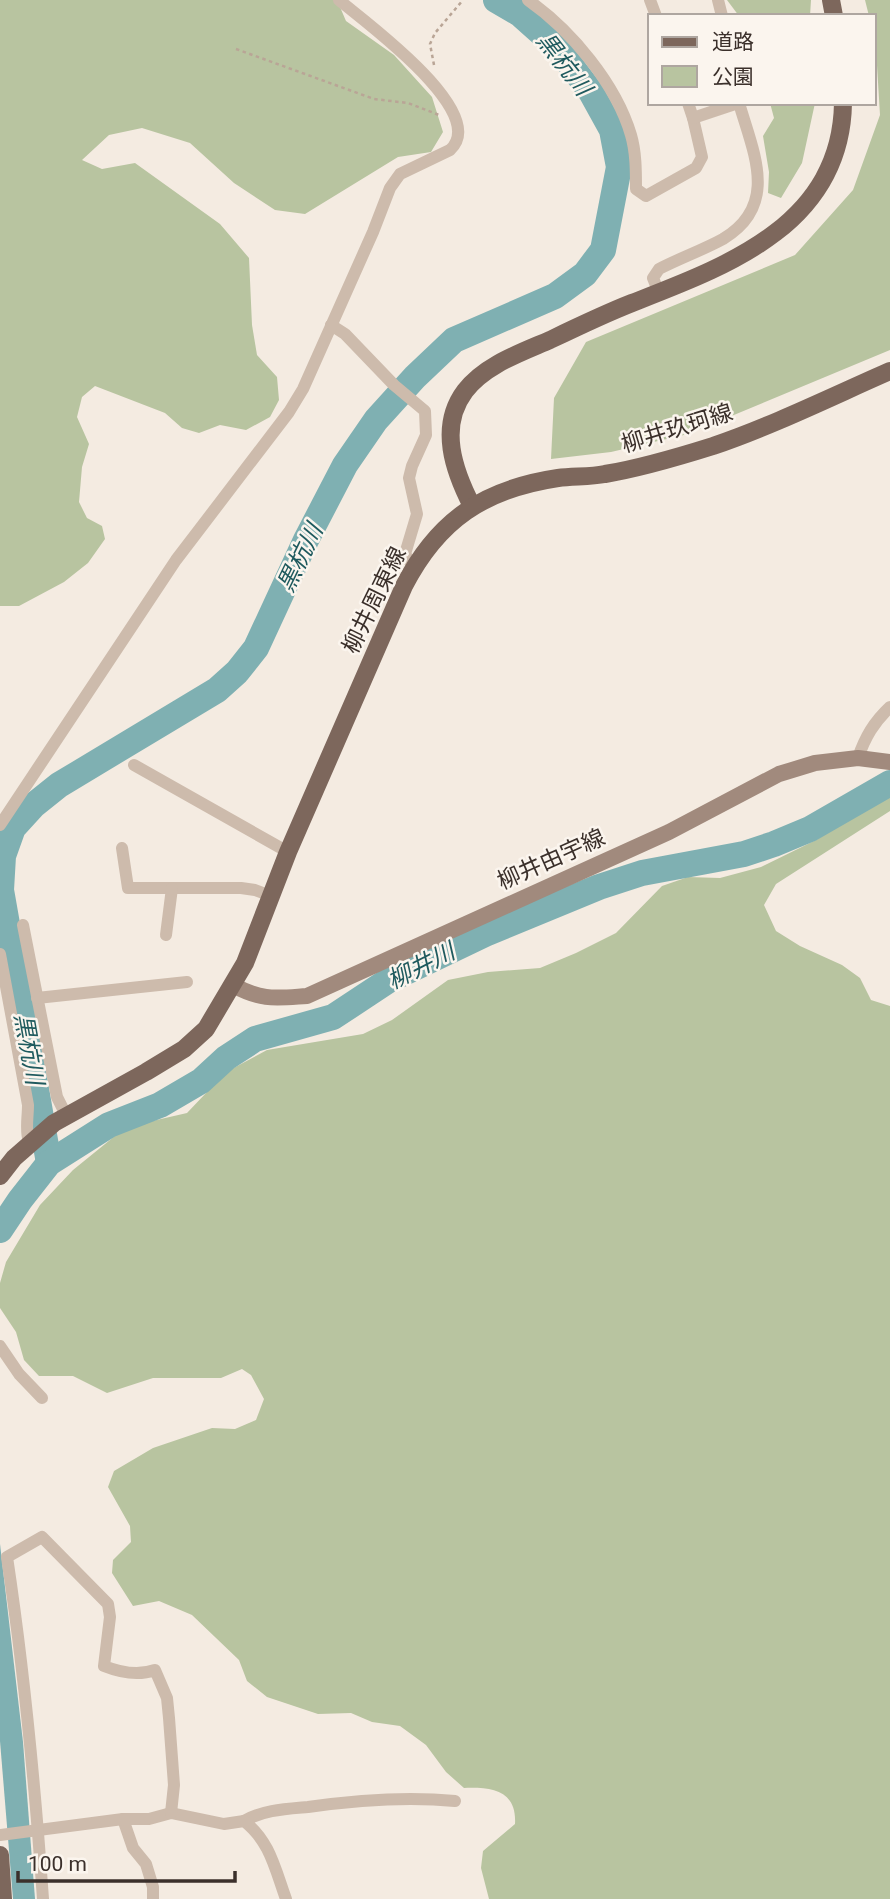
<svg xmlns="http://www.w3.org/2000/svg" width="890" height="1899" font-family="Roboto,'Noto Sans JP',sans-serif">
	<rect width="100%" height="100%" fill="#f4ebe1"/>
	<!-- green -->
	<g fill="#b8c4a0">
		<path d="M0,0H337L346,21L394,55L432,97L443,132L431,152L398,157L305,214L275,210L234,183L190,143L142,128L109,135L82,160L102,169L135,163L220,224L249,258L252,325L257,355L277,377L279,400L270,417L246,430L220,425L199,433L182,428L165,413L95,386L82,397L77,417L89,444L82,467L79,502L87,518L102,526L105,539L88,563L64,582L19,606H0Z"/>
		<path d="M727,0H811L810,16H739Z"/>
		<path d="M865,0H890V350L688,434L611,452L551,459L554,398L586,342L795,255L853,190L880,115L874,16H869Z"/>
		<path d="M770,103H815L802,163L781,198L768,193L769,172L763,136L774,118Z"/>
		<path d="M890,794V811L776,884L764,905L776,931L800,946L842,965L860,978L871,1000L890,1006V1899H489L481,1868L483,1851L515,1824C517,1790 491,1787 464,1788L446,1772L426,1745L400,1726L372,1722L351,1713L318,1714L267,1697L247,1681L239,1660L192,1615L159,1601L133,1606L112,1573L113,1560L131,1542L130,1526L108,1487L114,1471L153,1448L212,1428L235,1429L256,1420L264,1399L251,1375L242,1369L221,1378H153L107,1393L73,1376H39L24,1360L16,1332L0,1308V1283L6,1262L40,1205L73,1170L126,1127L187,1113L226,1072L267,1050L363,1034L392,1020L448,980L488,972L540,968L576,953L616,933L662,886L688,877L720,878L761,867L816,840Z"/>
	</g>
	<!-- water -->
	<path fill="#7fb0b2" d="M0,1544L23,1742L35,1899H13L0,1741Z"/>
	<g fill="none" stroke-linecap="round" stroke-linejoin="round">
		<!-- river -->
		<g stroke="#7fb0b2" stroke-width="26">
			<path d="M49,1163L1,890L3,856L13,828L34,805L59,785L217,690L237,672L256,648L306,540L345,465L376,420L415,377L454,340L555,296L585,274L603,250L619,167L612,130L591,92L557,47L520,14L496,0"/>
			<path d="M0,1230L20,1200L49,1163L109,1125L160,1105L201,1081L226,1058L255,1039L333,1017L389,980L485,934L599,887L642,873L744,854L774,844L810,829L890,783"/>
		</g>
		<!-- path -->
		<g stroke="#b9a596" stroke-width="2.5" stroke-dasharray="3.5 3.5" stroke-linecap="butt">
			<path d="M236,49L374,99L408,103L439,115"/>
			<path d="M434,65L430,44L435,33L463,0"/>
		</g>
		<!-- street -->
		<g stroke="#cdbbac" stroke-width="12">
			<path d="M528,0C571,30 616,84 631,135C636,152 636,171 636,189L646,196L696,168L702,157L693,118"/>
			<path d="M650,0L656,16"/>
			<path d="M718,0L722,16"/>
			<path d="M688,103L693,118L738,103"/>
			<path d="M659,293L653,278L659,269C680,258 703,250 723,239C780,205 753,152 739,103"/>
			<path d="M331,325L345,334L394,385L425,411L426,435L412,466L409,478L417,514L405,554L414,568"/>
			<path d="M858,758C865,737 874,722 890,707"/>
			<path d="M134,765L288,852"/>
			<path d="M0,825L176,560L289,412L303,389L373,232L390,188L400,174L450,150C491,113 365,22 339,0"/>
			<path d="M122,848L128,888H241L255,890L271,896"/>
			<path d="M23,925L57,1097L66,1115"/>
			<path d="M166,935L172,888"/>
			<path d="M0,954L28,1105C28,1118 25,1130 29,1142"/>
			<path d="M37,998L187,982"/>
			<path d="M0,1346L19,1374L42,1398"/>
			<path d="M123,1819L133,1848L146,1864L153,1887V1899"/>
			<path d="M244,1821C263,1810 286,1809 308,1807C357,1800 405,1796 455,1801"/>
			<path d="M0,1835L123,1819H149L171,1813L224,1824L244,1821C270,1841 275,1869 286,1899"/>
			<path d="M43,1899C35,1785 24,1670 7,1557L42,1537L108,1604L110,1617L104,1666C119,1672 138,1676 155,1670L167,1698L169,1718L174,1785L171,1813"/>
		</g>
		<!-- secondary -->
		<path stroke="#a18a7d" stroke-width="16" d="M233,985C262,1001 276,998 307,996L669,832L779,774L815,763L858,758L890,762"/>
		<!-- primary -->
		<g stroke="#7d675c" stroke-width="18">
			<path d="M831,0L834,16"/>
			<path d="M472,506C454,471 438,427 465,391C485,365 520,353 550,340C577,327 604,314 632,303C727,266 841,225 843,103"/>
			<path d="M0,1176L14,1158L54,1123L146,1072L184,1049L206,1029L245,963L288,852L404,586C438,520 484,489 558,478C573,476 590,477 605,474C642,468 678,457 713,446C772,426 833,396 890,371"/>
			<path d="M0,1855L3,1899"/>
		</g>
	</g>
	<g text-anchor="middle" stroke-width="5" stroke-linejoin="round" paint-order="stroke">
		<!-- street labels -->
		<g font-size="23" fill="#3b302b" stroke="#fbf5ee">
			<text transform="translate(677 428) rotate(-17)" y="8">柳井玖珂線</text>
			<text transform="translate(374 600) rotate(-64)" y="8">柳井周東線</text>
			<text transform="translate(551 859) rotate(-24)" y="8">柳井由宇線</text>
		</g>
		<!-- water labels -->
		<g font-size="24" font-style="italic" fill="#1f5a5e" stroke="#fbf5ee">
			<text transform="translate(564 64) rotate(52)" y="8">黒杭川</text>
			<text transform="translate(300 558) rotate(-64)" y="8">黒杭川</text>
			<text transform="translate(421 966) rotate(-27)" y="8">柳井川</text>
			<text transform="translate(29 1049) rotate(80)" y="8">黒杭川</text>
		</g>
	</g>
	<!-- legend -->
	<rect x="648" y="14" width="228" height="91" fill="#fbf5ee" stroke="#aea6a0" stroke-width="2"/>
	<rect x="662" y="37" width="35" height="10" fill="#7d675c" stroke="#aea6a0" stroke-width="2"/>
	<text x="712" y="49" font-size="21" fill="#3b302b">道路</text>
	<rect x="662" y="66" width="35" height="21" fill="#b8c4a0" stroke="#aea6a0" stroke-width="2"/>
	<text x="712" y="84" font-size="21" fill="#3b302b">公園</text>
	<!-- scale -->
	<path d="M18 1871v10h217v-10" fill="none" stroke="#3b302b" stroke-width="3.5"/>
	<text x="28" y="1871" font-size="21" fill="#3b302b" stroke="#fbf5ee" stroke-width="5" paint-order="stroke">100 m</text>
</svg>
